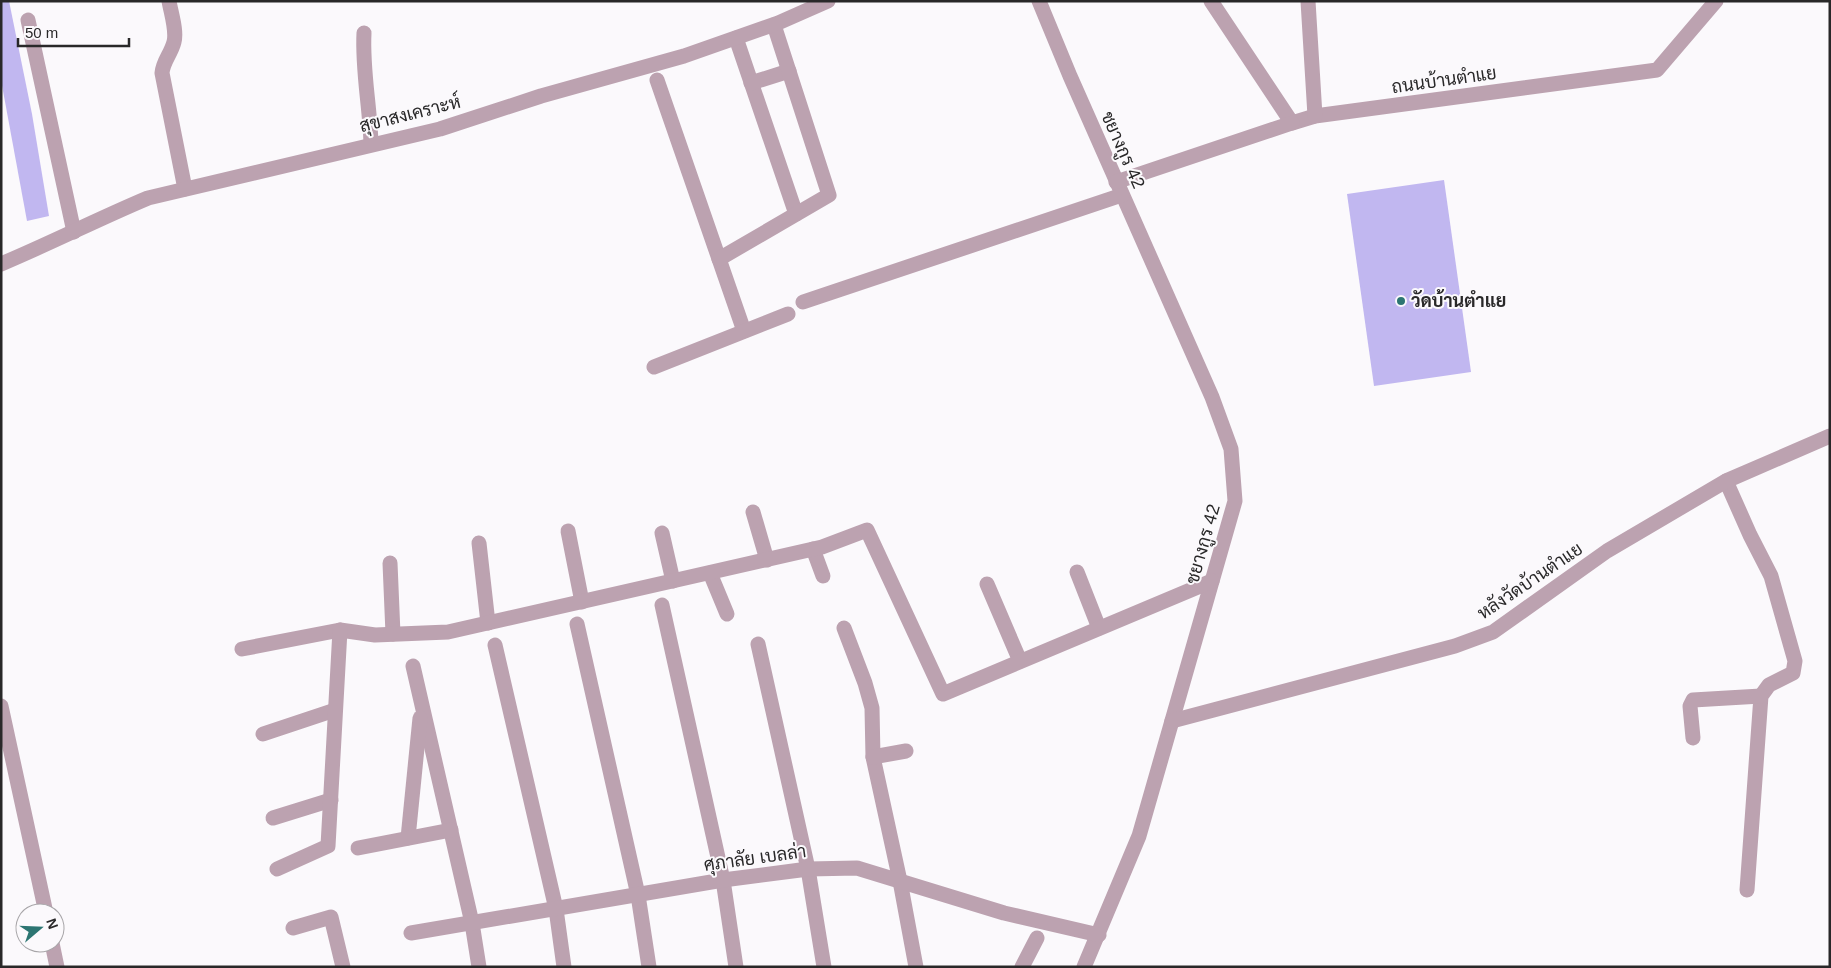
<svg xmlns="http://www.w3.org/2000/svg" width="1831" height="968" font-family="Arial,Sarabun,sans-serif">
	<rect width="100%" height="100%" fill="#fbf9fc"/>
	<!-- building -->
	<g fill="#c1b7f0">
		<path d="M1,1H9L32,114L49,216L27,221L1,80Z"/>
		<path d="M1444,180L1471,372L1374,386L1347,194Z"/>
	</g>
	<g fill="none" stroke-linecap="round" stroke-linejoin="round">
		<!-- minor -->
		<g stroke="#bca2b0" stroke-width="15">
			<path d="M169,1C171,13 177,31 174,42C171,54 163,61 162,73L185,189"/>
			<path d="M1039,1L1070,76L1212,397L1231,449L1235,501L1139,836L1084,967"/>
			<path d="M1211,1L1292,123L1315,116L1657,70L1716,1"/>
			<path d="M1308,1L1315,116"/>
			<path d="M28,20L74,232"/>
			<path d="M364,33C362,70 370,106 371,144"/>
			<path d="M736,38L796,214"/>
			<path d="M657,80L744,331"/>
			<path d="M751,83L789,71"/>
			<path d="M1116,182L1292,123"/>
			<path d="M719,259L829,195L774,25"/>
			<path d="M1,264C51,243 98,219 148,198L440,129L541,96L684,56L778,23L828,1"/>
			<path d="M803,302L1122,195"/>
			<path d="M654,367L788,314"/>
			<path d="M1726,481L1750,535L1771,576L1795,661L1793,673L1769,685L1761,696L1747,890"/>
			<path d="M753,512L767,560"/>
			<path d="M568,531L582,602"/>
			<path d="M662,533L673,581"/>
			<path d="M479,543L488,623"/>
			<path d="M813,549L823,576"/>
			<path d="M390,563L393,634"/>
			<path d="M1077,572L1099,628"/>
			<path d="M710,573L727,614"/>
			<path d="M987,584L1020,661"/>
			<path d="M662,605L723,880L736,967"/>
			<path d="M577,624L638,895L649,967"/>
			<path d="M844,628L865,683L872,708L873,757L900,881L916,967"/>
			<path d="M758,644L808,869L824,967"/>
			<path d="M495,645L556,909L564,967"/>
			<path d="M242,649L340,630L375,635L448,632L822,547L867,530L943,694L1212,581"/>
			<path d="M413,666L472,923L479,967"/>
			<path d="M1,706L46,913"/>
			<path d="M1172,721L1455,646L1493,632L1607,551L1726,481L1830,436"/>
			<path d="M263,734L335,710"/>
			<path d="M1693,738L1690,706L1693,700L1761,696"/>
			<path d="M873,757L906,751"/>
			<path d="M273,818L331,800"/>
			<path d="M408,838L420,718"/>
			<path d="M358,848L451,830"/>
			<path d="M277,869L328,846L340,630"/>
			<path d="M293,928L331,917L343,967"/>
			<path d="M411,933L723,880L808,869L857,868L1004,913L1099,935"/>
			<path d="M52,943L57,967"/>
			<path d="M1022,967L1037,938"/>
		</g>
	</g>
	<!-- markers -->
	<circle fill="#2c7572" stroke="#fbf9fc" stroke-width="2" cx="1401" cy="301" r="5"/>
	<g text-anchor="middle" stroke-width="4" stroke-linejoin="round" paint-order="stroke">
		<!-- street labels -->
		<g font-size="18" fill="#292829" stroke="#fbf9fc">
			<text transform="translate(1444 80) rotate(-8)" y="6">ถนนบ้านตำแย</text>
			<text transform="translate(410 114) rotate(-14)" y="6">สุขาสงเคราะห์</text>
			<text transform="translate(1123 150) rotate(66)" y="6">ชยางกูร 42</text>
			<text transform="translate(1203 544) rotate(-74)" y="6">ชยางกูร 42</text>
			<text transform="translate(1530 581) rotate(-34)" y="6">หลังวัดบ้านตำแย</text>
			<text transform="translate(755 858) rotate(-8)" y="6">ศุภาลัย เบลล่า</text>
		</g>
		<!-- poi labels -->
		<g font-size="18" font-weight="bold" fill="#292829" stroke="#fbf9fc" text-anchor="start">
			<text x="1411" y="307">วัดบ้านตำแย</text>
		</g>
	</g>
	<!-- border -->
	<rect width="1831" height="968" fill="none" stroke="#292829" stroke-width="5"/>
	<!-- north arrow -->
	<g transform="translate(40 928) rotate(71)"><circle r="24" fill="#fbf9fc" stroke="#a7a5a8"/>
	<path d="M0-4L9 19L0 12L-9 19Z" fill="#2c7572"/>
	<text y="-8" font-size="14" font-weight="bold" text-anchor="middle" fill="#292829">N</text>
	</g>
	<!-- scale -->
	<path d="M18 38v8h111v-8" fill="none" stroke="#292829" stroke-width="2.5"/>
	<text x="25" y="38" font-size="15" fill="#292829" stroke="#fbf9fc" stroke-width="4" paint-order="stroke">50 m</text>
</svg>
